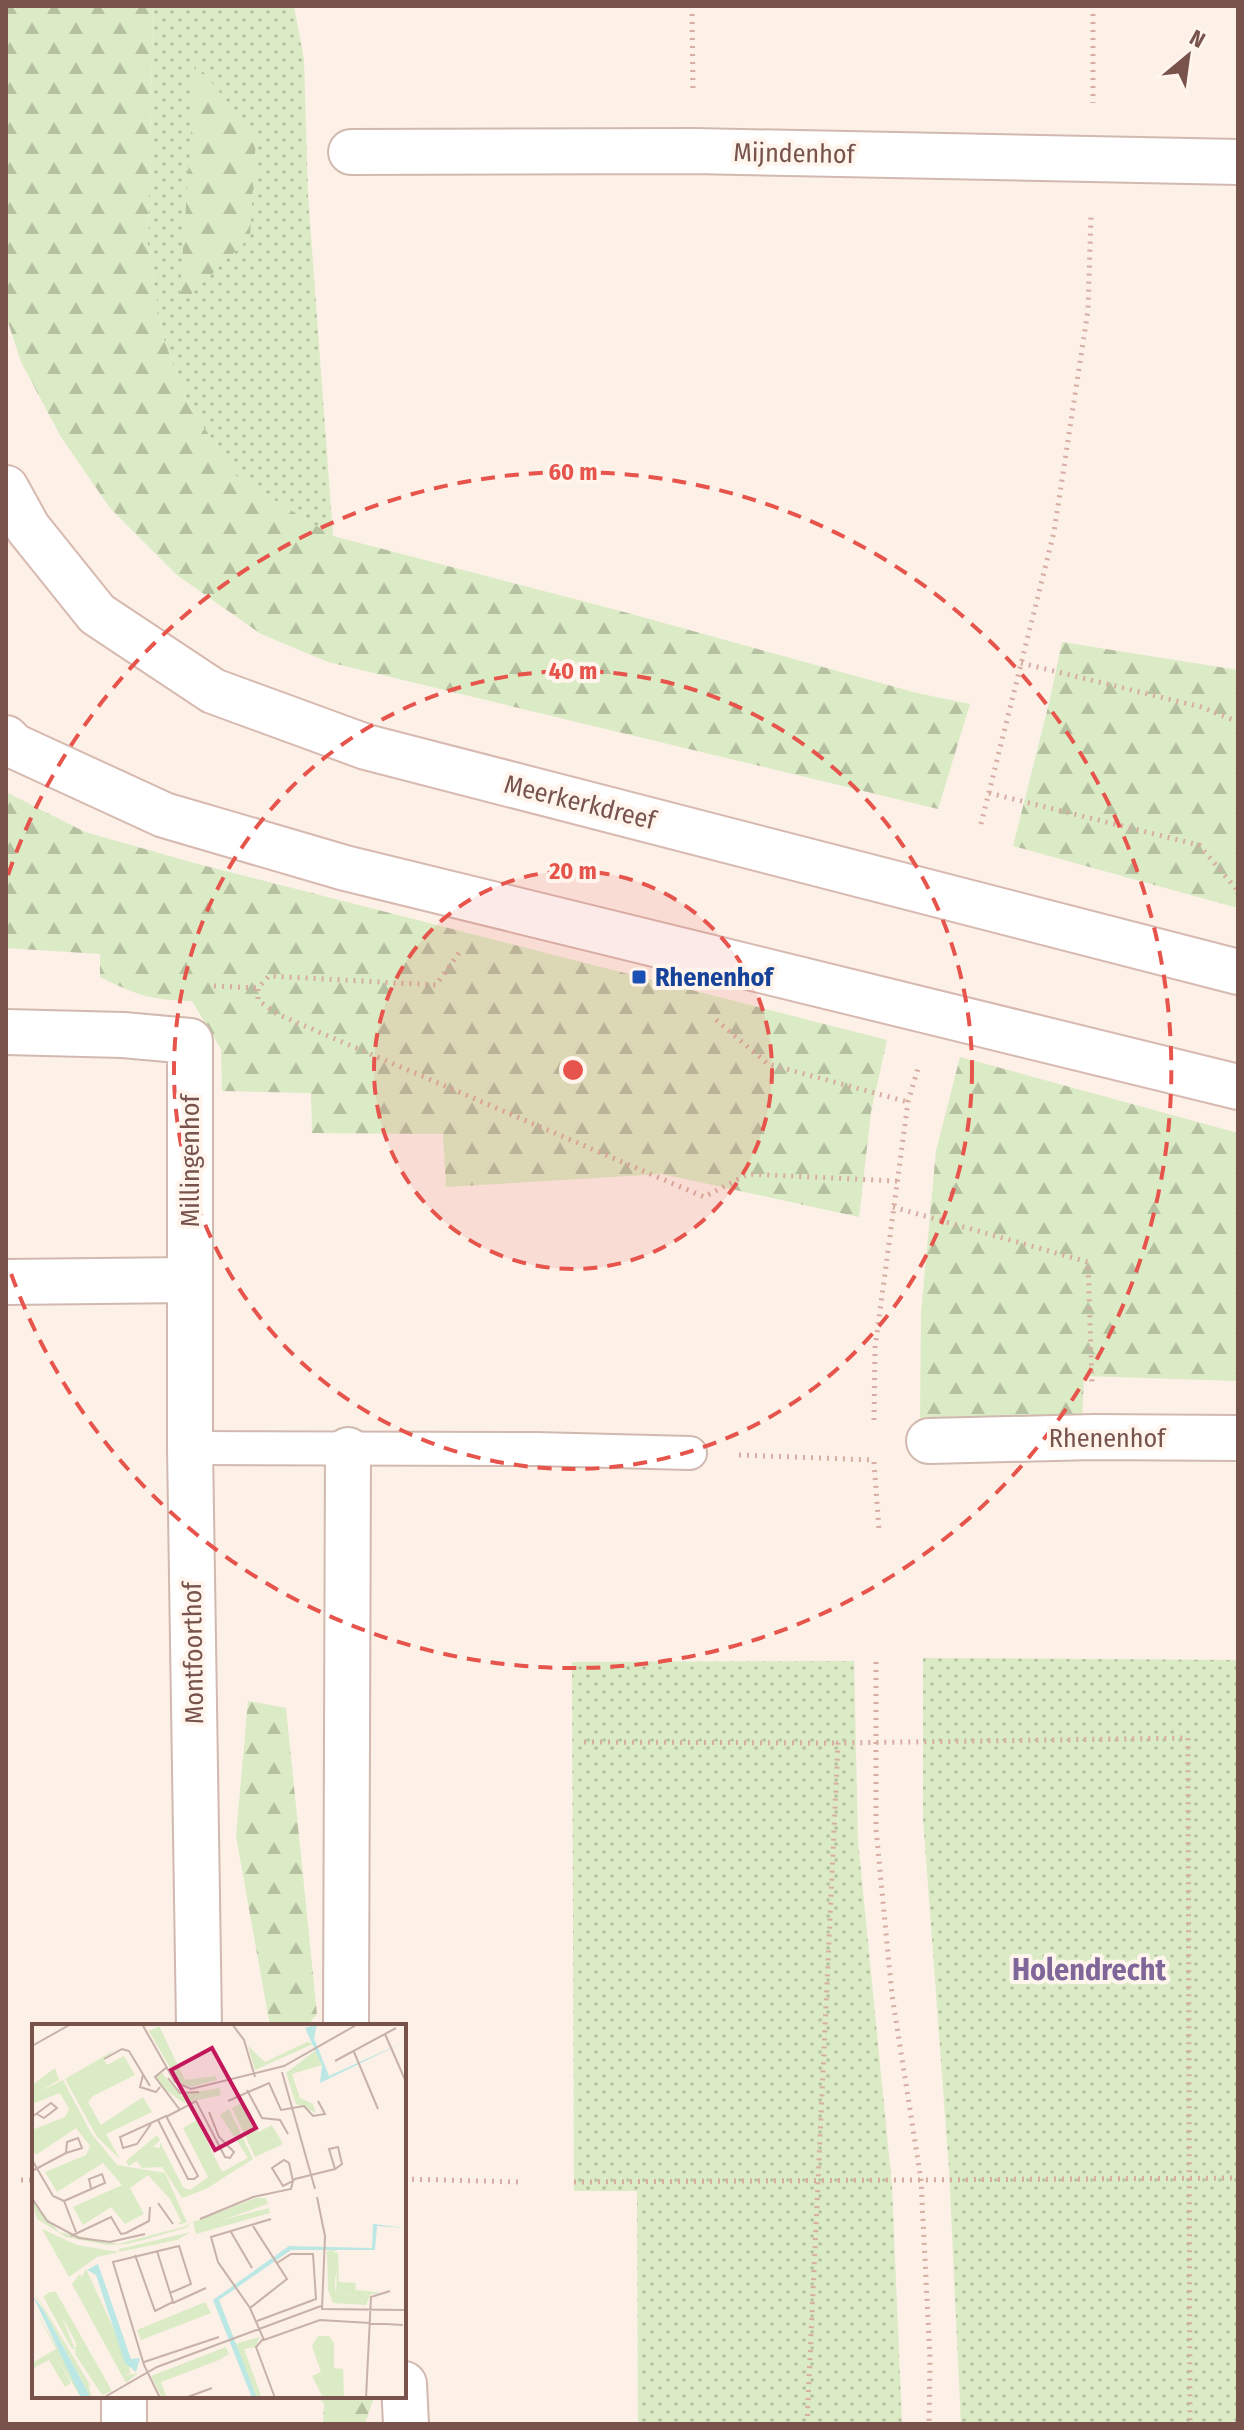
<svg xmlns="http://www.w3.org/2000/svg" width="1244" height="2430" font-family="'Fira Sans Condensed',sans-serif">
	<defs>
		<pattern id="green-dots" width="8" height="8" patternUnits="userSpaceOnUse" patternTransform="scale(2)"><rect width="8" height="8" fill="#dbebc5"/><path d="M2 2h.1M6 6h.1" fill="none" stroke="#b6c1a2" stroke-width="1.8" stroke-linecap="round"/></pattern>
		<pattern id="forest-firs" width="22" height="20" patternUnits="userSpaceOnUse" patternTransform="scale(2)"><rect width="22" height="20" fill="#dbebc5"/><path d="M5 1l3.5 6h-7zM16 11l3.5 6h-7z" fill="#b6c1a2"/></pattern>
	</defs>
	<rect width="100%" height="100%" fill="#fcf0e7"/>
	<!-- green -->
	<g fill="url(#green-dots)">
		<path d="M153,6H294L304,60L308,195L333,536L238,478L187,402L162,334L148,245Z"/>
		<path d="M923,1658L1238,1660V2424H961L949,2169L923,1818Z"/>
		<path d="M854,1661L858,1841L892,2186L902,2424H638L637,2191H574L572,1662Z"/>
	</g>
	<!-- forest -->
	<g fill="url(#forest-firs)">
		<path d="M6,6H153L148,245L162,334L187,402L238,478L333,536L624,612L917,693L970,704L938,809L328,662L261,634L177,575L110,508L61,437L21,362L6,316Z"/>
		<path d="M196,63L256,137L250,237L179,306Z"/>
		<path d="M1062,642L1238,670V908L1013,846L1050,699Z"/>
		<path d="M6,792L85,832L194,863L887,1040L871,1112L859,1217L662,1174L446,1187L443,1134L312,1133L311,1093L222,1091L221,1049L192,1001C150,1000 137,995 100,977V954L6,948Z"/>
		<path d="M960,1057L1238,1133V1381L1084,1376L1082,1424L920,1423L921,1313L936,1151Z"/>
		<path d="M248,1701L286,1708L317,2014L307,2026H270L236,1836Z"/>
		<path d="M315,2396H373L374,2397L365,2424H323L324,2403Z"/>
	</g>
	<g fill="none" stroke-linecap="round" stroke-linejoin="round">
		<!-- service casing -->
		<g stroke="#d1b9af" stroke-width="36">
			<path id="service" d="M190,1448L536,1449L690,1453"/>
		</g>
		<!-- pedestrian casing -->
		<g stroke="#d1b9af" stroke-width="48">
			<g id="pedestrian">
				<path d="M351,152L694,151L1238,162"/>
				<path d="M6,1282L190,1280"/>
			</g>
		</g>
		<!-- minor casing -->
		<g stroke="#d1b9af" stroke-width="48">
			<g id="minor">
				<path d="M6,1032L123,1035L190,1041V1448L199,2026"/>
				<path d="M929,1441L1094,1437L1238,1438"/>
				<path d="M346,2026L348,1450"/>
				<path d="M404,2384L406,2424"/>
				<path d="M124,2396V2424"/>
			</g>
		</g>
		<!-- secondary casing -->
		<g stroke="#d7b9af" stroke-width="48">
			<g id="secondary">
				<path d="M6,488L28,528L97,614L213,691L366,747L1238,972"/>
				<path d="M6,738L14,746L164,815L345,868L1238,1087"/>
			</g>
		</g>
		<!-- path -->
		<g stroke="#d7ada1" stroke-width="5" stroke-dasharray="2 6" stroke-linecap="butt">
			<path d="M692,6L693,94"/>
			<path d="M1093,6V103"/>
			<path d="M1021,663L1201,707L1238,722"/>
			<path d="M989,793L1199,845L1238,891"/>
			<path d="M981,824L1054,532L1088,310L1091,217"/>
			<path d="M459,953L436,985L269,976L258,988V1000L277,1014L704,1197L748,1174L897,1181"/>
			<path d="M214,986L258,988"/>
			<path d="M716,1020L768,1064L908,1102"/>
			<path d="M893,1207L1088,1262L1092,1382"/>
			<path d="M874,1420L875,1348L908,1102L918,1068"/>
			<path d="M739,1455L874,1460"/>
			<path d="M874,1462L879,1529"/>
			<path d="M876,1662V1829L892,1995L921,2180L930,2358L929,2424"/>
			<path d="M584,1742L838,1743"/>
			<path d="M404,2179L521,2182"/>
			<path d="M21,2180H34"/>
			<path d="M574,2182L1238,2178"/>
			<path d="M807,2424L838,1743L1188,1738L1190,2424"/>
		</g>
		<!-- service -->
		<use href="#service" stroke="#fff" stroke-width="32"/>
		<!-- pedestrian -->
		<use href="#pedestrian" stroke="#fff" stroke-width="44"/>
		<!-- minor -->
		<use href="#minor" stroke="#fff" stroke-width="44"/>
		<!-- secondary -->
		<use href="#secondary" stroke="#fff" stroke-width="44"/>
	</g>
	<!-- distance rings -->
	<circle cx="573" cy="1070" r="199" fill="#e6544c" fill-opacity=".12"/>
	<g fill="none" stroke="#e6544c" stroke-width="4" stroke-dasharray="14 10">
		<circle cx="573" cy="1070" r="199"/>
		<circle cx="573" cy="1070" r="399"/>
		<path d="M8 875A598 598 0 1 1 8 1265"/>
	</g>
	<!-- markers -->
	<rect fill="#1a4fb4" stroke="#fff5ed" stroke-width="3" x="631" y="969" width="16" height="16" rx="4"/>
	<g text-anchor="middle" stroke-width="8" stroke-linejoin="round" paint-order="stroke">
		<!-- street labels -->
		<g font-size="26" fill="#77534b" stroke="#fff5ed">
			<text transform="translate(794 153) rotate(1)" y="9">Mijndenhof</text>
			<text transform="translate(580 802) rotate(14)" y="9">Meerkerkdreef</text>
			<text transform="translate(190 1161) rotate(-90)" y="9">Millingenhof</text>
			<text x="1107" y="1447">Rhenenhof</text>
			<text transform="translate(193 1653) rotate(-91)" y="9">Montfoorthof</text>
		</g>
		<!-- transit labels -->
		<g font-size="26" font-weight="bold" fill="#164399" stroke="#fff5ed" text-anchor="start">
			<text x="655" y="986">Rhenenhof</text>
		</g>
		<!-- quarter labels -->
		<g font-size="30" font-weight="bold" fill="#80679a" stroke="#fff5ed">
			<text x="1089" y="1980">Holendrecht</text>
		</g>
	</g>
	<!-- overview -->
	<g transform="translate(32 2024)">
		<rect width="374" height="374" fill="#fcf0e7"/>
		<path d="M83,26L72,35L75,41L92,32L103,51L61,72L56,78L66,96L69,101L111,73L120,88L74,110L88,135L65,113L33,55ZM23,44L27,56L5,69L31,56L59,109L85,141L133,149L157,203L111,216L94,220L75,221L34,213L5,195L0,176L27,208L86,220L155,202V198L145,201L149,197L138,175L116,151L98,164L112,190L93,200L79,183L51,201L41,183L90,161L71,139L25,168L13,148L54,131L58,122L44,104L4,131L0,124V106L33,93L37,85L28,69L0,80V61ZM211,78L227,108L240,101L251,120L223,133L200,84ZM197,85L221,135L174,165L150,174L130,143L110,144L105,137L97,142L94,137L125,111L128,116L121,123L128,124V118L151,163L158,166L176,153L151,104L165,96L190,148L216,134L188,91ZM10,205L45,221L87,228L65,233L37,253ZM307,224L301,228L306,229L307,258L324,259L323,266L336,267L330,272L304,271L305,248L299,270L296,266L295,227ZM48,250L94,351L106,349L94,359L40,260ZM0,264L60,364L56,360L60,373L69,374H59ZM18,268H24L80,367L70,371L72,356L62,353L51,331L43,330L44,319L33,298L11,273ZM173,278L179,289L109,316L105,306ZM0,279L51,370L49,374H44L48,372L23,331L39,359L33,363L17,336L0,345V339L24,325ZM286,312H297L302,319V344L311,345L312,374H291L280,352L289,348L280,322ZM228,313L223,323L212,325L230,374H225L203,320ZM194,323L197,330L187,336L129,358L135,374H130L119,352Z" fill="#dbebc5"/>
		<path d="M127,2L153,56L184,52L185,56L159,63L146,58L117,7ZM275,18L281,20L223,46L216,22L233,38ZM284,26L290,41L260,50L268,74L281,80L284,89L264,80L254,49ZM130,49L149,71L187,64L189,71L152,79L128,62L124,52ZM224,174H234L236,180L190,196L237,184L238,189L164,210L161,198ZM159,208L145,216L87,228V225ZM54,245L96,336L98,349L93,351L47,258ZM302,247L304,271L330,272L336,267L356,270H339L334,281L301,279L296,266L299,268L298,248ZM13,276L28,289L43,325H40ZM43,330L51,331L62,352L72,356L70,371Z" fill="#dbebc5"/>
		<path d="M285,0L282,14L297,52L374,17L288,59L290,41L273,4ZM341,200L374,204L345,202L343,226H259L187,276L225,374H220L181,276L257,222L340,224ZM66,240L99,335L108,334L104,348L93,339L64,251L55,246ZM0,270L12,287L59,374H49Z" fill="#bbe7e5"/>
		<path fill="none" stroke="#c7b1a9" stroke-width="2" d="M110,0L143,58L159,65L252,42L326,0M200,0L212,16L223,53M353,10L374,58M0,22L39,0M322,28L346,85M72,35L90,25L97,27L118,62M303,37L364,4M135,43L123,53L148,86M250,48L283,165M111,51L108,63L124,68L128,63M136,54L148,69L167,68M215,66L230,94L248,96L256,110M196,77L237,59L249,86L272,82L281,92L293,90L286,77M0,93L19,79L25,84L12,94L5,90M134,93L164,77L193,133L198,134L202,128L187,113L177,88M119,100L105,120L91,124L88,113L134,92L166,152L162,155H156L126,96M306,123L310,140L303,145L297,125ZM0,136L21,172L32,177M0,147L34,129L35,118L46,114L50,124L34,129M285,173L293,212L290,285L373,286M0,174L15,197L47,214L78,218L113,210M32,177L73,159L70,150L57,155L59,164M32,177L44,208M126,179L141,200M168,195L221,173L259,165L261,157L257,139L252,136L240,144L251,162L261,157L263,155L303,145M239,195L179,213L186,238L218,284L232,316L288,296L371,301M199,208L220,244M39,212L79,193L89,210L94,209L117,197L118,183M103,231L123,287L141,278L125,227M141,279L174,264M218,284L255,255L221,202M225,297L284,275L281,230H259L245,239M231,315L224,323L243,374M112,338L187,313M71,374L125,343L289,282M128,374L112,341L81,238L147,222L159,260L138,269M153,374L180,364M334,374L339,273L358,267"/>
		<path fill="#c2185b" fill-opacity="0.15" stroke="#c2185b" stroke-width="4" d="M180,24L224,104L183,126L139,46Z"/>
		<rect width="374" height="374" fill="none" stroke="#77534b" stroke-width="4"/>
	</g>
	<circle cx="573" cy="1070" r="12" fill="#e6544c" stroke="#fff5ed" stroke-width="4"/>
	<g font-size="24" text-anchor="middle" font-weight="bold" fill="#e6544c" stroke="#fff5ed" stroke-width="8" stroke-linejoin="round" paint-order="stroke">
		<text x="573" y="480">60 m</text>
		<text x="573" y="679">40 m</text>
		<text x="573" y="879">20 m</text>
	</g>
	<!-- border -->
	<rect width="1244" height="2430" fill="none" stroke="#77534b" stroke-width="16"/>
	<!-- north arrow -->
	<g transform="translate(1188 56) rotate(29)" stroke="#fff5ed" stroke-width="6" paint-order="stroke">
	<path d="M0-6L14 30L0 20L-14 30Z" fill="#77534b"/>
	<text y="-12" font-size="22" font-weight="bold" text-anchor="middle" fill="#77534b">N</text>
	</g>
</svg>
